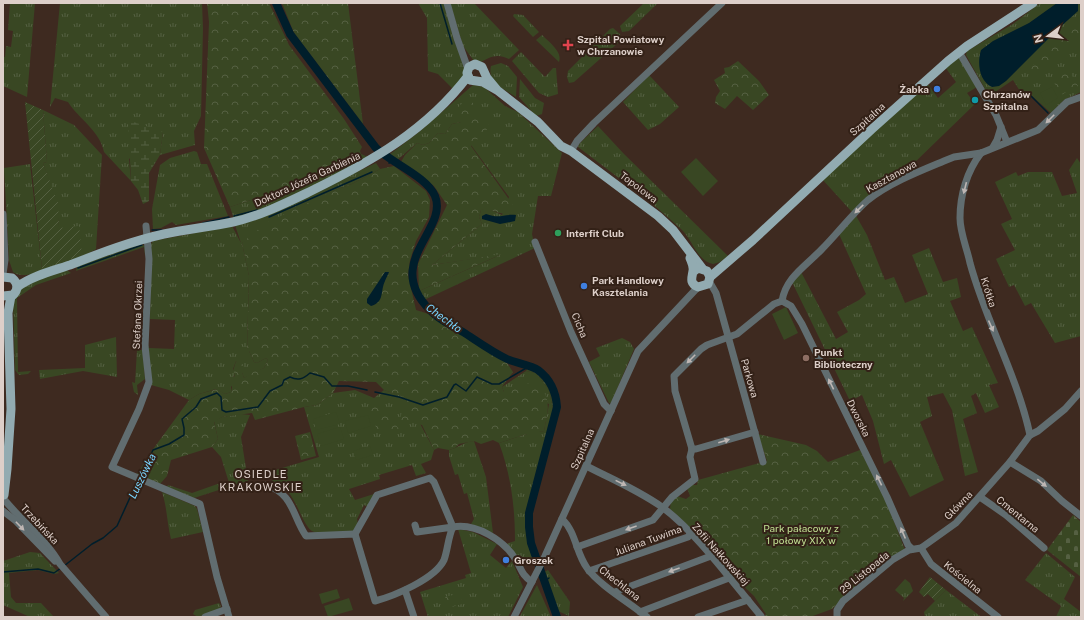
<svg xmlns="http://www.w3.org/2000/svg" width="1084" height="620" font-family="'Public Sans',sans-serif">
	<defs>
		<pattern id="grass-tufts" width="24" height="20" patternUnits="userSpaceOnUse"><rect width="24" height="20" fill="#394723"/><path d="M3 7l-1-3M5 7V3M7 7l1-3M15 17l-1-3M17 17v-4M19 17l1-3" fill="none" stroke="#556042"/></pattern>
		<pattern id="forest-crowns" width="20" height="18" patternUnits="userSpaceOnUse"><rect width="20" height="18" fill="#394723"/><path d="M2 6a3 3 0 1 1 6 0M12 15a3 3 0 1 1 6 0" fill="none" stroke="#556042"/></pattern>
		<pattern id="wetland-marsh" width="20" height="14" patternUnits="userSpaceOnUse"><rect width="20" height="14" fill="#394723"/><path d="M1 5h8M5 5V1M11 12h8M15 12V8" fill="none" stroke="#556042"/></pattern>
		<pattern id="cemetery-stones" width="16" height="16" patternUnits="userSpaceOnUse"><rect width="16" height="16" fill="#394723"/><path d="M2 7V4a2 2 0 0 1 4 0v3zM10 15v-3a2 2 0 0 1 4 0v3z" fill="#556042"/></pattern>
		<pattern id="garden-furrows" width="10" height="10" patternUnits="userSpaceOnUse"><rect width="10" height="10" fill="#394723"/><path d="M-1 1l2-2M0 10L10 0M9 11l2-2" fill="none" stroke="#556042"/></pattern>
	</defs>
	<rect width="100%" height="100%" fill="#3e2a20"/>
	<!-- grass -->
	<g fill="url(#grass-tufts)">
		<path d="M10,3H35L27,97L3,86V57H5L6,46L11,47L13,31L8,30Z"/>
		<path d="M60,3H202L203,28L201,116L194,131L195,145L160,155L163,132L129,159L131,181L104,152C100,131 79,119 68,102L55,98L50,107Z"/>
		<path d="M418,3H444L465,66V74L453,89L438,74L428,71L427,18Z"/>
		<path d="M450,3H474L519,50L509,59C497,53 490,57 481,62L474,61L463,46Z"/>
		<path d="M644,3H658L629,31L622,32L620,26Z"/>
		<path d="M1040,3H1081V92L1064,100L1051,113L1030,94L1023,96L1013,80L989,96L966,55L967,51L1013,24Z"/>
		<path d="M514,14L523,15L539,32L533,37L513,16Z"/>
		<path d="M613,28L620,34L621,39L618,43L574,82L569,83L567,77L568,71L610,29Z"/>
		<path d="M542,35C549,42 563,52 559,62L536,40Z"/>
		<path d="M521,52L545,77L553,68H556L558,94L548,97L539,93L512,61Z"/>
		<path d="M958,58L960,59L977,87L967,93L975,104L912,165L915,172L852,212L822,179L927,83L938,98L956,82L945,67Z"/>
		<path d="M501,63L508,66L517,77L516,97C503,88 487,84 491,66Z"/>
		<path d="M649,75L679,107L660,124L648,130L623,102Z"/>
		<path d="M520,79L535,98L544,103L542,114L536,116L519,97Z"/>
		<path d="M473,85L484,87L505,106L518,112L562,153L551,196H538L532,234L535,248L424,300L419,291L500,255L432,265L482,224L479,217L481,210L487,208L502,215L509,197L471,145L461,122L452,124L445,134L438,133L429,143L423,145L417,143L396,161L389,155L419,132Z"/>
		<path d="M43,110L74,125L102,155L96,249C83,257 24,284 13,272L9,260L4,168L30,164L42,269L59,229L57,203L43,163L47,162Z"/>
		<path d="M598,126L624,154L728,256L720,262L713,264C696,260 693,240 681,229C649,199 613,174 578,147L579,144Z"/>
		<path d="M194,151L197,152L201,164H207L228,216L176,225L172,222L161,228L153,229L152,209L160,165L170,158Z"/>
		<path d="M361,154L371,158L262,210L234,219L230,207L317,178Z"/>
		<path d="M1077,158L1081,164V336L1055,343L1031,303L1025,306L1014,285L1009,287L996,259L1015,250L1001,224L1012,219L995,182L1016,172L1018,176L1028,172H1052L1062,196L1077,193L1069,170Z"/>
		<path d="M376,163L380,169L352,184L335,190L242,243L249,276L247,351H249L254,362L257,363L266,358L268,360L264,368L244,378L239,364L236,361L233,369L235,374L231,381V392L225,394L216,389L199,394L189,400L169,390L151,385L147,340L149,348L174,349L175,320L150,319L151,244L153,241L232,226L241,243L235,225L268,214Z"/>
		<path d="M855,214L867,235L885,280L894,277L905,303L928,294L912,255L929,248L943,282L957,278L961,297L950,301L963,331L972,327L998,383L989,385L999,407L985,413L976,393L971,396L977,413L963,419L978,472L965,476L952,410L943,393L927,397L932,416L920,422L944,480L910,497L891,460L884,464L873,421L862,395L850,401L792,282L800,270L836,339L848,332L837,312L859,300L866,294L839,234Z"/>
		<path d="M141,244L145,246L147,255H145L144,247L76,271L77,266Z"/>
		<path d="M67,270L71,273L36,285L17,298L18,372L31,371L28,374L19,375L15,370L13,300L21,289L34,281Z"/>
		<path d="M116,337L117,377L83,371L40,379L39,370L85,368V345Z"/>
		<path d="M622,338L630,342L634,349L611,403H609L589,362L600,356L596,348Z"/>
		<path d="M137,350H142L143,352L145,379L137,385L138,395L134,392L132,382L135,383Z"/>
		<path d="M526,371L536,373L549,390L553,410L526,517L527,537L532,557L527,566L506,544L515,541C515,507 511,475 499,443L527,434L544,431L549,404L504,392L502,387Z"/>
		<path d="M355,390L374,398L384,390L406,397L434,450L431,460L421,464L426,473L416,476L412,465L379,475L380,479L349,489L355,500L374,494L368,507L364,505L357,519L358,525L354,531C345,531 322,535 314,532C301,527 298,494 278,483L276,486L268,484L273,480L272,471L319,457L304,407L317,405L333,393Z"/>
		<path d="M241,414L250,415L241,437L248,481L230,486L221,457L212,447L218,439L214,421L222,417Z"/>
		<path d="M474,441L486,477L493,533L471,524L474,519L467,493L464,494L458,474L455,475L449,456V450C458,448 463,442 474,441Z"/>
		<path d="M226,481L228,487L194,498L167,487L168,485L192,493Z"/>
		<path d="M162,492L195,506L197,509L203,532L171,539C167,523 167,507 162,492Z"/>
		<path d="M458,529L473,532L497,544L490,555L506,568L512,561L523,587L508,617H428L420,592L466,578L465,575L471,573Z"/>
		<path d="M30,552L40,553L59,573L54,574L38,570L9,573L11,597L16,603H41L54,617H30L3,605V561Z"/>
		<path d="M1046,553L1075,577L1064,599L1081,612V617H1056L1061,606L1025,580Z"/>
		<path d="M548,570L570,602L569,616L558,611L544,572Z"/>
		<path d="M905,579L910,583L913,591L903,601L904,598L895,590Z"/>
		<path d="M537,585L551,617H521L520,616Z"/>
		<path d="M946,590L980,616L979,617H925L924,612Z"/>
		<path d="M219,603L221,606L219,609L198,617L193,614L195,610Z"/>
	</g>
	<!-- forest -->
	<g fill="url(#forest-crowns)">
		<path d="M207,3H269L289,45L344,119L362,147L360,151L361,154L317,178L230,207L204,148L209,22Z"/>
		<path d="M282,3H348L363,124L294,33Z"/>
		<path d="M1079,18L1081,20V33L1033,80L1027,71Z"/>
		<path d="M738,61L759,81L769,95L753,110L737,96L725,109L715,103L716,97L720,91L714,80L725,73L724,68L729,67Z"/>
		<path d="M1068,69L1078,86L1061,95L1052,79Z"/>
		<path d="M469,98L490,126L471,146L513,205L511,213C498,216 492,207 481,210L479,217L482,224L432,265L502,254L419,291L418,264L447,205L434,186L401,162L405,155L417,143L423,145L429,143L438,133L445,134L452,124L461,122L459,106Z"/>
		<path d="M394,166L426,191L430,200L429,217L416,241L410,260L408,275L416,310L435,316L472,342L505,360L513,372L502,387L504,392L538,380C551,403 549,406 544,431L539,432L537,436L527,434L499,443L493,440L481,444L474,441L459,444L455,448L449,450L438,448L434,450L422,425L400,420L405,397L384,390L376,382L339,381L333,393L317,405L304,407L255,420L252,413L222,417L214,422L218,439L212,447L171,460L167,476L160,484L137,474L151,452L189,400L199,394L217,389L225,394L231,392L232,387L229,383L230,377H234L235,374L233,371L236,361L244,366L242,372L244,378L255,371V367L259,370L264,368L268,360L266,358L257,363L254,362L249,351H247L249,276L242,243L266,223L335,190L352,184L380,169Z"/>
		<path d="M376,403L400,430L396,434L377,430L369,408Z"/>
		<path d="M310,432L316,456L301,460L295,436Z"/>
		<path d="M758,434L806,445L817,451L828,462L860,450L885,498L905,550L886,561L832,609L810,617H764L766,614L754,596L715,559L716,550C699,540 685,522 670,509L671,500L677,496L686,499L690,496L687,488L691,485H697L698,480L767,461Z"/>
		<path d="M460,593L462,604L448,608L445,597Z"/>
	</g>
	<!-- wetland -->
	<g fill="url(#wetland-marsh)">
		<path d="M128,120L163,132L160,155L149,173V201L143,204L138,190L131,181Z"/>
		<path d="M528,368C547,372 556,391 556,409L553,410L549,390L536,373L526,371Z"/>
	</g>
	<!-- cemetery -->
	<path fill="url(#cemetery-stones)" d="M1073,515L1081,522V577L1047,550Z"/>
	<!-- garden -->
	<g fill="url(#garden-furrows)">
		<path d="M25,102L43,110L47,162L43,163L58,203L59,228L79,226L82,255L42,269Z"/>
		<path d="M930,577L946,590L935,601L928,594L924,597L919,592Z"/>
	</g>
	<!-- pitch -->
	<g fill="#394723">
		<path d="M1052,87L1058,98L1046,105L1040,93Z"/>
		<path d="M696,158L718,181L703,196L681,172Z"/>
		<path d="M786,307L798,333L784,340L772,314Z"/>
		<path d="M336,412L340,424L316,430L313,419Z"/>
		<path d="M368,415L371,426L348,433L345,421Z"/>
		<path d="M340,427L344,439L321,446L317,434Z"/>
		<path d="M370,446L373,455L356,460L353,451Z"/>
		<path d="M337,589L340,598L322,604L319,594Z"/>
		<path d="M349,598L353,610L328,617L324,606Z"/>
	</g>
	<!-- water -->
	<g fill="#001e2b">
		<path d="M1057,3H1078V11L1058,29L1006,81L999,86L992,87C979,81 977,63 981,50L993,41L1029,23Z"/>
		<path d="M486,214C500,219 503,214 516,215L515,221L500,224L482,219V216Z"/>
		<path d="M385,272H389C388,275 386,278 385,281C380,291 385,302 371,306L367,303V299Z"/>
	</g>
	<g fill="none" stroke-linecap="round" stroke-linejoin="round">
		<!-- stream -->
		<g stroke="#001e2b" stroke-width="1.5">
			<path d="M440,3L452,44"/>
			<path d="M1030,95L1048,113"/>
			<path d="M389,163L394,160"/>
			<path d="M234,216L257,210"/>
			<path d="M269,217L372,172"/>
			<path d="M203,223L229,217"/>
			<path d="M152,230H162"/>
			<path d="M78,268L142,245"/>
			<path d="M375,392L399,397L423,405L447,397L454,385L456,384L466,391L477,377L492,384H499L528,367"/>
			<path d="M140,476L153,450L169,444L184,435V428L182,419L196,407L201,399L217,393L221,397L222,410L226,412L258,407L270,391L282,385L284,380L290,377C298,381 303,379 310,373L324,377L332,386H348L367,390"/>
			<path d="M530,549L533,548"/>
			<path d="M532,555L535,554"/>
			<path d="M64,566L92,544L103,538L117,526L138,480"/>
			<path d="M3,572L38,569L54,573L61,568"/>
			<path d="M545,581L549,578"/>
		</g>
		<!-- river -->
		<path stroke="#001e2b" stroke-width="8" d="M276,3L290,34L376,148C392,163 427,177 435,196C449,230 382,262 430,310C438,319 452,326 463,332C477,341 492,352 507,359C516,363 531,365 538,370C550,379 556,392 557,407L529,513V527L531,543L557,617"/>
		<!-- minor -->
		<g stroke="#616d70" stroke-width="7">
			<path d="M447,3L457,38L468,69"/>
			<path d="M959,52L996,115L1007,142"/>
			<path d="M993,147L997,140L1001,127"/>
			<path d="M571,151L577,141L594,123L722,3"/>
			<path d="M981,153C967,171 960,195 960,218C960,233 967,248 970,263C986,322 1017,375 1030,435"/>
			<path d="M3,214L5,260L3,274"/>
			<path d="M146,226L149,259L145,346L149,382L139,409L112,467L200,504L217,577L229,617"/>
			<path d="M535,242L571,332L604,404L611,411"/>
			<path d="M709,281L716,293L763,462"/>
			<path d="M782,301C786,277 806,266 822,249C838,233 851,215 868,200C889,183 920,171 944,161L954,157L981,153L1038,130L1067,102L1081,97"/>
			<path d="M782,301L791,306L802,324L887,497L908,545L912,549"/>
			<path d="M692,449L675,391L674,376L701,349L707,345L737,334L774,304L782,301"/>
			<path d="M692,449H696L755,432"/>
			<path d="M1010,462L1041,481L1062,501L1081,516"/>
			<path d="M586,466C612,479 638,490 662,507C697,533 732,582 761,616L759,617"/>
			<path d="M265,485C294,493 292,516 306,536L355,534L375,601C394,596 435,579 444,560C448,549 448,537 453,527L417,532L415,525"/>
			<path d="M980,497L1006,515L1044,548"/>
			<path d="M3,498C21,521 46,539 60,564L106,617"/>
			<path d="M3,511L16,521L55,561"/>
			<path d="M562,519C576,532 576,553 587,568C599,585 630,603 647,617"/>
			<path d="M355,534L377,495L430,478L434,482L453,527C476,523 504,540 516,560C522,570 521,574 532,582"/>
			<path d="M577,547L653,520L672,497L695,479L690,457L692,449"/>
			<path d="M921,548L931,564L998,617"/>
			<path d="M589,571L688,537L690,534"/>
			<path d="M405,590L414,617"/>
			<path d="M615,592L711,556"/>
			<path d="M640,612L729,578"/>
			<path d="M205,617L227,609"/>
			<path d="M514,617L545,556L638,351L698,287"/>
			<path d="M698,617L748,600"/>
			<path d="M837,617V610L843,601L892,560L909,550L921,548L956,523L1010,462L1030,435L1038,431L1065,409L1081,391"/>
		</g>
		<!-- major -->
		<g stroke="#92abb1" stroke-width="9">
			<path d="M497,90L487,78L482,67L475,64L469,67L467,73L470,80L483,82L497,90L538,122L561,146L571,151L658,216L673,230L702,268"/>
			<path d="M690,258C691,261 694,266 693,271C692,278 689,283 698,287L708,284L710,277L707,271L698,268L693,272"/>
			<path d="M3,277L12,278C18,283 19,289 13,295L3,296"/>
			<path d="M710,277L753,240L872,129L948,61L967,46L1033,3"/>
			<path d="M17,287C32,276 52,271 70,265C101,253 132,241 164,234C187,229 210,227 233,222C260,216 286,203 311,191C372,161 426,131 468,76"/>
			<path d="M4,495L7,469L11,409L8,313L11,296"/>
		</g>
	</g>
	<!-- one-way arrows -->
	<defs><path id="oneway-solid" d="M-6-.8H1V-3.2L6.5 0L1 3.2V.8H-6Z"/></defs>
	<g fill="#beb6b3">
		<use href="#oneway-solid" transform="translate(1050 119) rotate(135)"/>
		<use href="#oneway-solid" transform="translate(965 188) rotate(104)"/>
		<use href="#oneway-solid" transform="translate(859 209) rotate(136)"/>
		<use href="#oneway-solid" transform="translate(991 326) rotate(66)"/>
		<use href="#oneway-solid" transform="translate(691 359) rotate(135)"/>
		<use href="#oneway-solid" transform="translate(831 384) rotate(-116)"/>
		<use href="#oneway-solid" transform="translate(724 441) rotate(-17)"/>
		<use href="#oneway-solid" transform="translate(879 480) rotate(-116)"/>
		<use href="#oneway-solid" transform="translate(621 483) rotate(26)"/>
		<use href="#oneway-solid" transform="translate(1042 483) rotate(39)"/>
		<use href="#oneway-solid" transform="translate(20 526) rotate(46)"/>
		<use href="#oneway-solid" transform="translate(631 528) rotate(160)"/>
		<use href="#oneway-solid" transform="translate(903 533) rotate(-113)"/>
		<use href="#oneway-solid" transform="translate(674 570) rotate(160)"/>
	</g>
	<!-- markers -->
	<path fill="#e0444e" stroke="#332117" stroke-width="1.5" d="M566 39h4v4h4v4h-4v4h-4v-4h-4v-4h4z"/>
	<g fill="#3f7fe0" stroke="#332117" stroke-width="1.5">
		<circle cx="937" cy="89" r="4"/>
		<circle cx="584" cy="286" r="4"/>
		<circle cx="506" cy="560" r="4"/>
	</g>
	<circle fill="#0f9aa8" stroke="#332117" stroke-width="1.5" cx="975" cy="100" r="4"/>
	<circle fill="#2e9e5b" stroke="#332117" stroke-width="1.5" cx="558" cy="233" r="4"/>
	<circle fill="#8d6e63" stroke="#332117" stroke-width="1.5" cx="806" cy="358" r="4"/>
	<g text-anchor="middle" stroke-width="4" stroke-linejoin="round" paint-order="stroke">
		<!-- poi labels -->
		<g font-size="10" font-weight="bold" fill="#ddcfc9" stroke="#332117" text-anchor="start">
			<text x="577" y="43">Szpital Powiatowy<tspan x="577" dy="12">w Chrzanowie</tspan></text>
			<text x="929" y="93" text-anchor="end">Żabka</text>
			<text x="983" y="98">Chrzanów<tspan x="983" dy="12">Szpitalna</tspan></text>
			<text x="566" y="237">Interfit Club</text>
			<text x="592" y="284">Park Handlowy<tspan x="592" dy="12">Kasztelania</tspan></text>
			<text x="814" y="356">Punkt<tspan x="814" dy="12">Biblioteczny</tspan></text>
			<text x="514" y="564">Groszek</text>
		</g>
		<!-- street labels -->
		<g font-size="10" fill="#ddcfc9" stroke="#332117">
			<text transform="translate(867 119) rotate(-42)" y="4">Szpitalna</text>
			<text transform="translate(891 176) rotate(-29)" y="4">Kasztanowa</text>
			<text transform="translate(307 179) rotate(-25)" y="4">Doktora Józefa Garbienia</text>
			<text transform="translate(639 187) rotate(37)" y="4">Topolowa</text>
			<text transform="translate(989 292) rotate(72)" y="4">Krótka</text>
			<text transform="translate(137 315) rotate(-88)" y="4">Stefana Okrzei</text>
			<text transform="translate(580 325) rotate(67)" y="4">Cicha</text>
			<text transform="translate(750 378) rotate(74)" y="4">Parkowa</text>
			<text transform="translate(859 418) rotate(64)" y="4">Dworska</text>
			<text transform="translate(582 449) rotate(-66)" y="4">Szpitalna</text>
			<text transform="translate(958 505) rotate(-46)" y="4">Główna</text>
			<text transform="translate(1018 514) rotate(39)" y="4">Cmentarna</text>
			<text transform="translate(40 524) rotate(47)" y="4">Trzebińska</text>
			<text transform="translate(648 540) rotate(-20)" y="4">Juliana Tuwima</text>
			<text transform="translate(721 554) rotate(48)" y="4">Zofii Nałkowskiej</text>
			<text transform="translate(864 572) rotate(-39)" y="4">29 Listopada</text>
			<text transform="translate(963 577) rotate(39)" y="4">Kościelna</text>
			<text transform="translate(620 583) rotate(38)" y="4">Chechlana</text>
		</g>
		<!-- park labels -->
		<g font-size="10" fill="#c1e093" stroke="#332117">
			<text x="801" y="532">Park pałacowy z<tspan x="801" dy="12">1 połowy XIX w</tspan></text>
		</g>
		<!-- water labels -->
		<g font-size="11" font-style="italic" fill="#79d4fe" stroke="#332117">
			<text transform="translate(444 318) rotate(36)" y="4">Chechło</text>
			<text transform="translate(142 476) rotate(-64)" y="4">Luszówka</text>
		</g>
		<!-- neighbourhood labels -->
		<g font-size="11" letter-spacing="1" fill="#ddcfc9" stroke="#332117">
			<text x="261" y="478">OSIEDLE<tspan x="261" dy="13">KRAKOWSKIE</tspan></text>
		</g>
	</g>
	<!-- border -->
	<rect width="1084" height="620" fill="none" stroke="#ddcfc9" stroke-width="8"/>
	<!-- north arrow -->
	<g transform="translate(1048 36) rotate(255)" stroke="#332117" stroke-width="3" paint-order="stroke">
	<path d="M0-3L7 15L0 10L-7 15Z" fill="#ddcfc9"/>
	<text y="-6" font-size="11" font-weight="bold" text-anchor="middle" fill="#ddcfc9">N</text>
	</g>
</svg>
